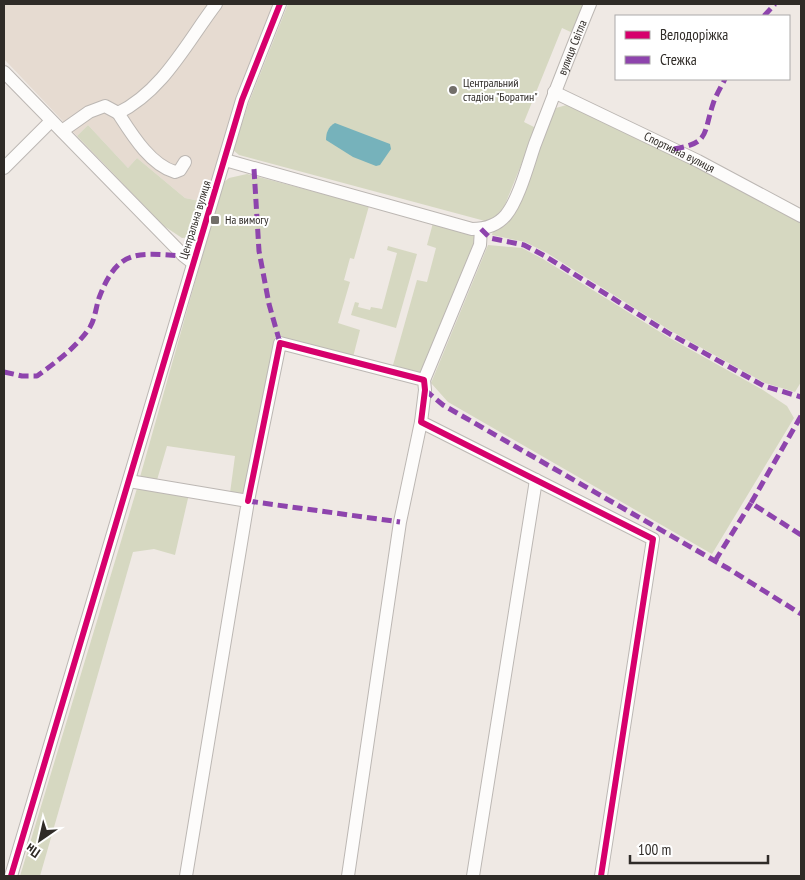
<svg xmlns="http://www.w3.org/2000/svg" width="805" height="880" font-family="'PT Sans Narrow',sans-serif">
	<rect width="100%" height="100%" fill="#efe9e4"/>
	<!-- built -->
	<path fill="#e6dbd1" d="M4,4H273L205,202L185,198L137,158L128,168L88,125L77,136L4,59Z"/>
	<!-- green -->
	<g fill="#d6d8c1">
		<path d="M288,4H587L575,34L562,28L524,122L536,128L504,207L494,218L485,221L239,155L233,150L249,102Z"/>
		<path d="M570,104L706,172L801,223V382L795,392L765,383L671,331L547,253L525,242L492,235L493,231L512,214L556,108Z"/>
		<path d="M88,125L128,168L137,158L185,198L205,202L195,237L182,238L164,226L77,136Z"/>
		<path d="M247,174L369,206L354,259L350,258L344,280L350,282L338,323L360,330L353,357L275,337L245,496L230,493L235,456L167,446L157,480L140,477L223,183L229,178Z"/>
		<path d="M433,223L473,234L477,238L420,373L393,365L417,280L427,282L436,248L427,245Z"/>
		<path d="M488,245L522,248L543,259L668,337L763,390L787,406L794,418L712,554L448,402L431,383Z"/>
		<path d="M388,246L417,254L396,328L351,315L355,302L359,303L358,307L370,310L371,307L382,309L397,253L387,250Z"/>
		<path d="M138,485L189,494L175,555L154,549L133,552L40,876H20Z"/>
	</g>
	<!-- water -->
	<path fill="#76b2bb" d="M335,123L390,144L391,149L380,165L376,166L353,157L326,140C326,133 328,127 335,123Z"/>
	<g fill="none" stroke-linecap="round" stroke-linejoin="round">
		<!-- minor casing -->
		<g stroke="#bcb7b3" stroke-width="14">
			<g id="minor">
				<path d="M4,72L184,256L193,263"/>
				<path id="s1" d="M554,92L698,161L801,216"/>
				<path d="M118,113C131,133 150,165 175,172L180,170L185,162"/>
				<path d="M62,131L89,112L105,106L118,113C163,91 187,42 216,4"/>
				<path id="s2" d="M225,160L472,229C485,229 497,226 506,215C519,199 528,164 535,144C553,97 571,50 590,4"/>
				<path d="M4,168L51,121"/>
				<path d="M424,380L480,245L481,229"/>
				<path d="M129,481L248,501L186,876"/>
				<path d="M248,501L280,343L424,380L425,390L421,422L653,539L601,876"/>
				<path d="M11,876L242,100L280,4"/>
				<path d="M348,876L400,522L421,422"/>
				<path d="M473,876L536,480"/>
			</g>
		</g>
		<!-- minor -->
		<use href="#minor" stroke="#fdfcfb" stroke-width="12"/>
		<!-- quiet -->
		<g stroke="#8e44ad" stroke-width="5" stroke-dasharray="10 5" stroke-linecap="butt">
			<path d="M764,16L775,4"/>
			<path d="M674,149C710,143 703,134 713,104C716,95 721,87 725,79"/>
			<path d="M254,169L259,251L269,304L280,343"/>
			<path d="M481,229L490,238L524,245L545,256L670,334L764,386L801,397"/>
			<path d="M4,372L22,376H37C56,362 77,347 90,327C95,319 96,307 99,298C118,248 137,253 184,256"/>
			<path d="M425,390L443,405L729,569L801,614"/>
			<path d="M801,416L751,503L801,535"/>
			<path d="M248,501L400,522"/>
			<path d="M715,561L751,503"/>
		</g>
		<!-- cycleway casing -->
		<g stroke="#fff" stroke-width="9">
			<g id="cycleway">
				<path d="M248,501L280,343L424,380L425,390L421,422L653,539L601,876"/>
				<path d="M11,876L242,100L280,4"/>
			</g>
		</g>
		<!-- cycleway -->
		<use href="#cycleway" stroke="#d6006c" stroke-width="6"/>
	</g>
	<!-- markers -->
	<g fill="#726e69" stroke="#fff" stroke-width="2">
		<circle cx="453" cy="90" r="5"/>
		<rect x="210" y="215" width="10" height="10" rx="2.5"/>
	</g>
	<g text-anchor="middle" stroke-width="4" stroke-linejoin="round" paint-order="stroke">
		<!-- street labels -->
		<g font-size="12" fill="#2f2b27" stroke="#fff">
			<text dy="4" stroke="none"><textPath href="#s2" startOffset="475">вулиця Світла</textPath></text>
			<text dy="4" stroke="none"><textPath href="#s1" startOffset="139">Спортивна вулиця</textPath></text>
			<text transform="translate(195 220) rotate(-73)" y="4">Центральна вулиця</text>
		</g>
		<!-- poi labels -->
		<g font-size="12" fill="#2f2b27" stroke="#fff" text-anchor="start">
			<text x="463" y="87">Центральний<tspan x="463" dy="14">стадіон "Боратин"</tspan></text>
			<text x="225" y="224">На вимогу</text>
		</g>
	</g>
	<!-- border -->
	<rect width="805" height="880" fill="none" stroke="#2f2b27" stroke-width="10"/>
	<!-- legend -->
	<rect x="615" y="15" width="175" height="65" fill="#ffffff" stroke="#acaaa9"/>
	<rect x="625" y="31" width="25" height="8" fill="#d6006c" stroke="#acaaa9"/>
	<text x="660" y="40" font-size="15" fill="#2f2b27">Велодоріжка</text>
	<rect x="625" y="56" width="25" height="8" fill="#8e44ad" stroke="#acaaa9"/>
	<text x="660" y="65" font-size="15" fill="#2f2b27">Стежка</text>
	<!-- north arrow -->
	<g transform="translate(40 840) rotate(214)" stroke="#ffffff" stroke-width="4" paint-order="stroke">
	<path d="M0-4L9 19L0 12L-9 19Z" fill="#2f2b27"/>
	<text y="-8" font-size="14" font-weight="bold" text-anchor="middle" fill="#2f2b27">Пн</text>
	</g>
	<!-- scale -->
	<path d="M630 855v8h138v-8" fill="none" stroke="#2f2b27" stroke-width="2.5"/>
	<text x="638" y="855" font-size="15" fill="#2f2b27" stroke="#ffffff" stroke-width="4" paint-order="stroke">100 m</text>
</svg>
